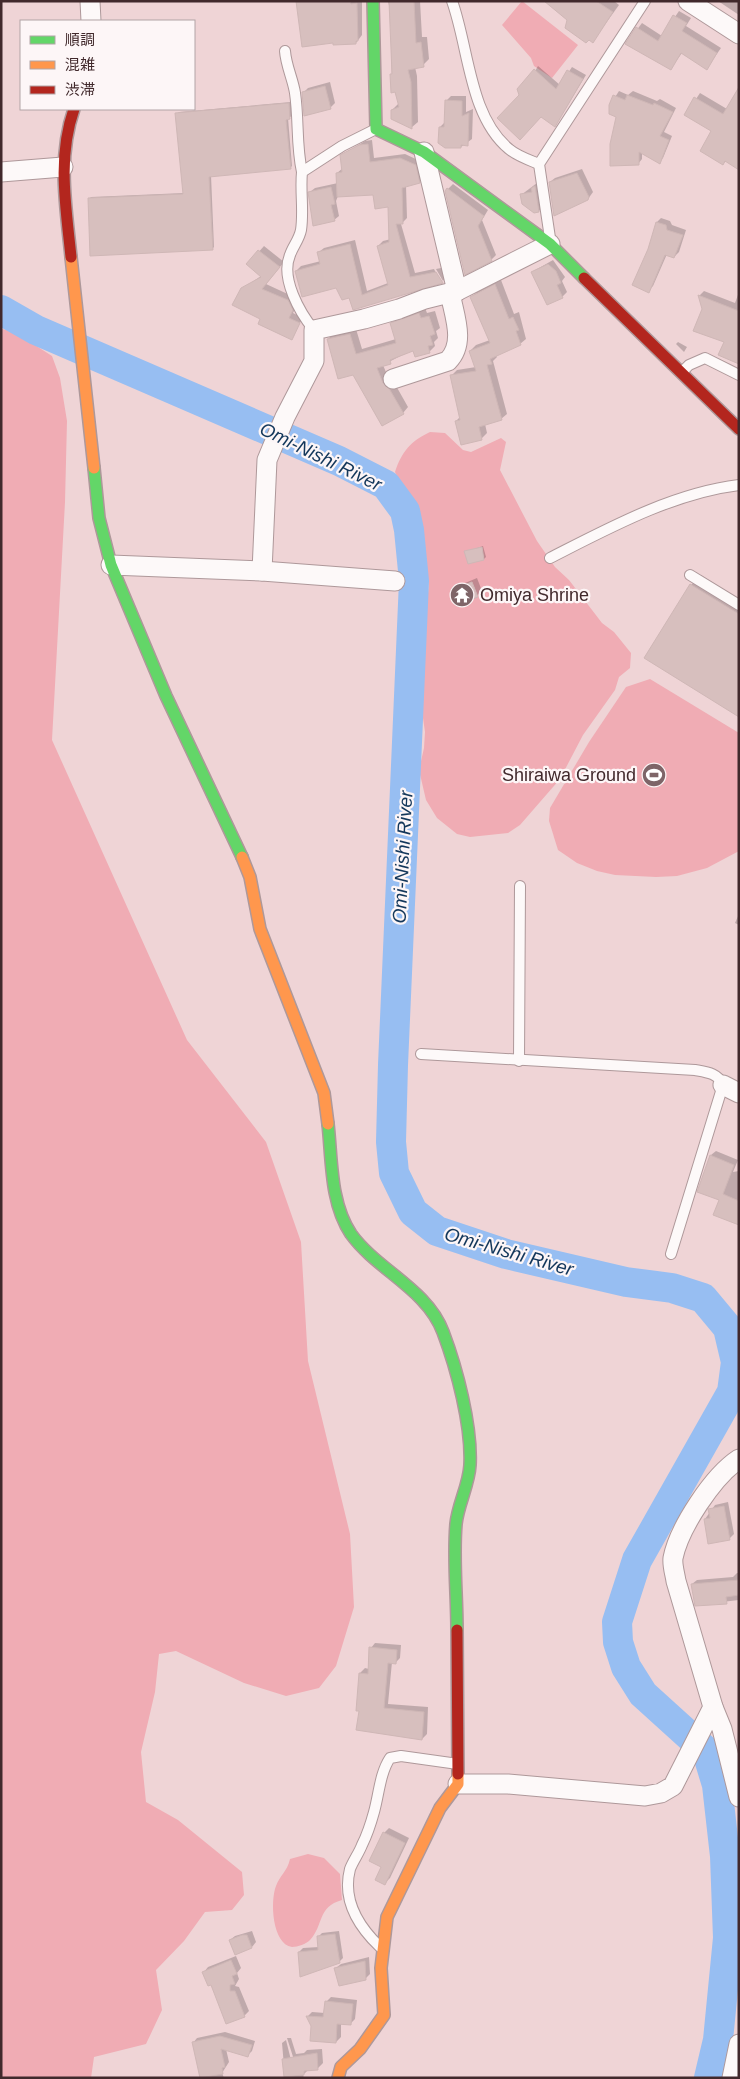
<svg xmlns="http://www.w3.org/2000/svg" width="740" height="2079" font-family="Arial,'Noto Sans JP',sans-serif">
	<rect width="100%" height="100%" fill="#efd4d6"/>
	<!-- green -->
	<g fill="#f0acb4">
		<path d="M522,1L578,45L552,78L534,66L531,58L502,25Z"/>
		<path d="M1,329L13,331L52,356L60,378L67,421L65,502L52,740L187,1040L266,1142L301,1242L308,1361L350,1534L354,1607L336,1666L319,1688L286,1696L244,1683L176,1651L159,1654L155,1692L141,1752L146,1802L178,1820L242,1872L244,1895L232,1910L205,1912L184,1941L156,1970L162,2010L146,2044L94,2057L91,2078H1Z"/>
		<path d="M430,432L445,433L463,450L471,452L501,438L506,442L500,470L537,541L555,567L569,580L602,623L614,632L631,653L630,668L619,677L615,690L583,735L560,779L520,825L508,833L470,837L457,834L437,818L426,800L419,770L424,748L425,732L420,697L424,680L419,642L425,621L429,584L417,518L395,472C402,451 411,441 430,432Z"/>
		<path d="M650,679L739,733V851L707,868L677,876L656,877L615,875L597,871L577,863L558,850L549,821L550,808L589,742L626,687Z"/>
		<path d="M308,1854L324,1858L340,1874L342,1900C317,1907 324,1925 310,1940C306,1944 298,1947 292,1947C272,1944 270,1901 276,1886C280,1875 287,1872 290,1859Z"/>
	</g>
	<!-- shadow -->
	<g fill="#0003">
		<path d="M297,1H362V35L356,43Z"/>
		<path d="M388,1H420L422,37H427L429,59L423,65L415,67L417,76L418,122L412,127L392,110L399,103L395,91L392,92L391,14Z"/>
		<path d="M546,1H614L619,5L593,41Z"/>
		<path d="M718,1H739V15Z"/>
		<path d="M679,11L691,18L686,26L721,48L707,68L682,53L671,68L627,43L642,23L662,36Z"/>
		<path d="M538,66L560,85L572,67L586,75L555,126L521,95Z"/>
		<path d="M330,82L335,103L330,108L304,92L308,88Z"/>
		<path d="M619,91L628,95L633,91L657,101L660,99L676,108L664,132L672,136L663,158L659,162L642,153V159L638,164L618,116L610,105Z"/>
		<path d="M700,93L727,109L726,161L723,164L713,131L686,114Z"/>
		<path d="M451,96H466V112L473,109L472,139L461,147L440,127L445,122L446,101Z"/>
		<path d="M291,102L292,116L288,118L292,166L290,168L211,175L214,247L212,249L89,199L91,197L184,193L177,114L179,112Z"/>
		<path d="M372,140L374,158L405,154L420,161L424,177L419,182L406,186L407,218L401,224L415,273L434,269L440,281H443L354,308L349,297L337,286L296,271L301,266L321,261L319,252L324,248L355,240L367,291L388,283L378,246L383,241L391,239L390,206L374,194L338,196L336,201L339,216L334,220L310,192L315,188L338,183L337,173L343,168L341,156L365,141Z"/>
		<path d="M582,169L593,192L588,199L550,182L555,178Z"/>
		<path d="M537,183H540L543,206L539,211L521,195Z"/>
		<path d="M453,184L488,210L482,220L496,255L491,260L448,189Z"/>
		<path d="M661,218L670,221L672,225L686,230L679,252L674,257L667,254L653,286L648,291L649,250L657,222Z"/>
		<path d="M264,246L284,262L266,284L292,296L297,305L293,313L303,318L291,338L262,319L242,289L261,276L248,264Z"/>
		<path d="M553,260L565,277L562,281L567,292L562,297L532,272Z"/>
		<path d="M441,268L446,277L443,281L436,269Z"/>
		<path d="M501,280L514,314L519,312L526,339L520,344L496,355L497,357L493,361L507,414L501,419L485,424L487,433L481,439L456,421L460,417L452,375L457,370L476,367L470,351L476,345L490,340L472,297L477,292Z"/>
		<path d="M704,291L735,303L739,292V363L703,309L699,296Z"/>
		<path d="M425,308L427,313L435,311L440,328L436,331L438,338L434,342L435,346L430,351L415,355L414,349L383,365L388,377L395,384L408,407L403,413L353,373L328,339L334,333L356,329L362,349L396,339L391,324L397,318Z"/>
		<path d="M678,342L687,347L684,352L676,344Z"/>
		<path d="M483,546L486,557L484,559L466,552Z"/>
		<path d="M701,575L739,599V711L691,585Z"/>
		<path d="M477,578L482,591L477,596L453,590L458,586Z"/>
		<path d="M739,914V925L735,923Z"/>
		<path d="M716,1151L738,1160L733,1172L739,1171V1220L721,1200L711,1155Z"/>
		<path d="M728,1502L734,1534L729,1539L705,1519L715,1505Z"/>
		<path d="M737,1573H739V1600L696,1605L692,1584L697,1580L733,1577Z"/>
		<path d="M375,1643L401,1645L400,1658L395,1663L392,1662L388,1704L428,1707L427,1734L422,1739L360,1710V1673L365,1668L369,1669L371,1648Z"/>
		<path d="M389,1828L409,1838L390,1878L385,1883L383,1866L384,1833Z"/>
		<path d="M252,1931L256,1942L252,1947L236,1953L230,1940L235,1936Z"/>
		<path d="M339,1931L343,1958L339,1962L299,1952L303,1948L319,1947L318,1937L322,1933Z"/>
		<path d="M236,1956L241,1968L237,1973L239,1979L235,1986L239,1987L249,2011L244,2016L211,1983L204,1972L208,1967Z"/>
		<path d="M369,1957L370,1974L365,1979L336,1968L341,1964Z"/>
		<path d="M331,1997L357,2000L355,2019L350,2024L341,2023V2037L336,2042L312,2025L308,2016L312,2012L325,2013L326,2002Z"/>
		<path d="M225,2032L255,2041L252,2051L248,2055L226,2049L229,2062L222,2073L224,2078H201L193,2043L197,2038Z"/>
		<path d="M287,2038H291L296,2054L304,2053L307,2050L322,2049L323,2063L318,2068L309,2069L303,2075L304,2078H285L282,2043L286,2040L292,2064L295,2063Z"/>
	</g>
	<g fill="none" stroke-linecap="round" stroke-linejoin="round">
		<!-- river -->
		<path stroke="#97bef2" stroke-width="30" d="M1,310L36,330L339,461L386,485L405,511L409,530L414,581L393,1065L391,1142L394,1173L413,1212L437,1231L506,1254L626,1282L672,1288L703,1298L728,1328L736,1362L732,1392L637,1560L617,1622L618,1642L626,1667L643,1694L707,1752L717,1785L725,1856L728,1938L718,2040L709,2078"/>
	</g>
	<!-- building -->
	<g fill="#d7bfbe" stroke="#cfb7b6">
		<path d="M296,1H350L351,4L357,3L358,41H356V44L333,45V43L302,47Z"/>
		<path d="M389,1H414L416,43L421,42L424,67L408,70L411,82L412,129L391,119V110L399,107L395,92L391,93L390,74H392Z"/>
		<path d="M544,1H596L613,12L593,43L589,40L586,43L565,28L567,20Z"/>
		<path d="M673,15L687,23L682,31L717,53L707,70L681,53L671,70L625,44L636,27L658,41Z"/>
		<path d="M534,69L556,89L567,70L583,79L555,127L541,117L520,140L497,118L519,95L517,89Z"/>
		<path d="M325,86L331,109L304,116L302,92Z"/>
		<path d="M739,87V170L725,161L723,165L700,151L711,131L684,115L694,97L723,114Z"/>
		<path d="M613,95L625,100L627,95L653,105L654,103L673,112L660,136L669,140L660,164L639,152V165L610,166V144L616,117L609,114V105Z"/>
		<path d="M445,100L462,101V116L469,113L468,146L461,145V148H445L438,143L439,127H444Z"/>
		<path d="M289,103L290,119L286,120L291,169L209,177L213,250L90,256L88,198L183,194L175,113Z"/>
		<path d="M368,144L370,162L400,158L416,165L420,183L402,188L403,224H396L410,277L436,272L443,283L353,310L349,298L342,300L336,288L302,297L295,271L320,264L317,252L350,244L362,295L388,285L377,246L389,242L388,207L375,209L373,195L337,197L336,173L342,172L340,155L359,145Z"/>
		<path d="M577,173L589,197L588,200L554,216L549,182Z"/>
		<path d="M535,186L539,212L534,213L522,204L520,194L532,192L531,188Z"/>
		<path d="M331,187L335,204L331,205L335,221L313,226L308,192Z"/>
		<path d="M447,188L484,216L478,226L492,261L465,275L445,191Z"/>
		<path d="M656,222L666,225L667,230L683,235L674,258L665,255L649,293L632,285L648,249Z"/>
		<path d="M258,250L280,267L262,289L288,300L293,310L289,318L300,323L292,340L258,324L260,319L232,305L241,288L261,277L246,264Z"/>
		<path d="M548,264L556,271L561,283L557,285L563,298L547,305L531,272Z"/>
		<path d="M495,284L509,319L513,317L519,330L516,331L521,345L490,359L492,364L487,365L502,420L479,427L482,440L461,445L455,421L460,420L450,375L476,371L469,351L490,343L470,297Z"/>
		<path d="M698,295L739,311V364L718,355L724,342L693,331L702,309Z"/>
		<path d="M419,313L421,318L429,316L435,334L430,336L433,345L428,346L430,353L415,357L413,351L390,360L391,364L377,368L383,383L390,390L404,414L382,426L353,375L338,379L327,339L350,334L356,354L396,343L390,323Z"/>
		<path d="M482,547L484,560L468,564L464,551Z"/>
		<path d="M472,582L478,597L457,605L451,590Z"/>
		<path d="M690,584L739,614V717L644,658Z"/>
		<path d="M710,1155L734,1165L723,1194L739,1201V1225L713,1215L719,1200L697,1192Z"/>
		<path d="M724,1506L730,1540L708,1544L704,1519L710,1518L708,1509Z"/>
		<path d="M739,1580V1595L726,1597L727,1604L695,1606L691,1584Z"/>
		<path d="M369,1647L397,1650L396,1664L388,1663L384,1708L424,1712L422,1740L356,1730L359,1711H356L359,1673L368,1674Z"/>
		<path d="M383,1832L405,1843L385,1885L375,1880L381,1867L369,1861Z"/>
		<path d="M335,1934L340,1963L300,1977L298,1952L318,1950L317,1936Z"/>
		<path d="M242,1935H247L252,1948L235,1955L229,1940Z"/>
		<path d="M231,1960L237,1974L232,1976L235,1984L230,1985V1991H235L245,2017L226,2024L211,1985L208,1986L202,1972Z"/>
		<path d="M365,1961L366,1980L339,1986L334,1968Z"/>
		<path d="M325,2001L353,2004L351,2025L337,2024L336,2043L310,2041L311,2026L306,2016L323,2017Z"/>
		<path d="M220,2036L252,2045L248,2057L221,2049L225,2067L222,2068L223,2074L200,2078L192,2042Z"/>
		<path d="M317,2053L318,2070L304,2071V2075L284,2077L282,2059Z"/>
	</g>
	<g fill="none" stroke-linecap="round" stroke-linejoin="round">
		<!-- lane casing -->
		<g stroke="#ae989a" stroke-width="12">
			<g id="lane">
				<path d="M452,1C469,48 469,116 509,149C517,156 529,160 539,164"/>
				<path d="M285,51C286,66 293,79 295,93C299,120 296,145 302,172"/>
				<path d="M550,238L539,164L645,1"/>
				<path d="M314,330C300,313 280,278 290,255C293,246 299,240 301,230C304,211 300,191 302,172L342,146L376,129"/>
				<path d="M683,371L689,365L705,358L739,375"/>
				<path d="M550,558C609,528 673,493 739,485"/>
				<path d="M690,575L739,605"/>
				<path d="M421,1054L695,1070C706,1072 718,1073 723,1085L671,1254"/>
				<path d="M519,1061L520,886"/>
				<path d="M380,1947C358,1926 342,1900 350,1869C353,1861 359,1853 362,1845C367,1835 371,1823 374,1812C379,1794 380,1773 390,1758L401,1756L458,1764"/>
			</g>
		</g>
		<!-- street casing -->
		<g stroke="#ae989a" stroke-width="21">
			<g id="street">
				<path d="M90,1L91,21"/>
				<path d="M688,1L739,34"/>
				<path d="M424,152L457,291"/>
				<path d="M1,172L63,167"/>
				<path d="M393,379L448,361C466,343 454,315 450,293"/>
				<path d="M111,565L262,571L395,581"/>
				<path d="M262,571L267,460L285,417L314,361V330L364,319L399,309L425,299L457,291L550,244"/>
				<path d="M723,1085L739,1093"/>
				<path d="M713,1707L722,1729L739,1797"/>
				<path d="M458,1784H508L645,1796L661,1793L673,1786L713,1707L676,1581C675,1574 672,1565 673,1558C679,1528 713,1476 739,1459"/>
				<path d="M732,2078L739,2044"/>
			</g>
		</g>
		<!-- fast casing -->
		<g stroke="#ae989a" stroke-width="14">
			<g id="fast">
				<path d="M373,1L376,129L424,152L550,244L584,278"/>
				<path d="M94,468L99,518L111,565L166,696L242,857"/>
				<path d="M328,1124C332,1159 330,1203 351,1234C377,1270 427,1289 443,1332C457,1369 472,1426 470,1465C469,1485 458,1504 456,1524C453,1558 457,1595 457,1630"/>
			</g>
		</g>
		<!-- slow casing -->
		<g stroke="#ae989a" stroke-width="14">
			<g id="slow">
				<path d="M71,257L94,468"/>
				<path d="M242,857L250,877L260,929L324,1093L328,1124"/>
				<path d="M338,2078L341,2067L360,2049L384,2015L381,1968L387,1917L440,1808L458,1784V1774"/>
			</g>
		</g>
		<!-- jam casing -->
		<g stroke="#ae989a" stroke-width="14">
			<g id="jam">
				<path d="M71,257C66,207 57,158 74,109"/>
				<path d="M584,278L739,429"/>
				<path d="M457,1630L458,1774"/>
			</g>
		</g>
		<!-- lane -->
		<use href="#lane" stroke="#fdf9f9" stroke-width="10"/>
		<!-- street -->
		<use href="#street" stroke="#fdf9f9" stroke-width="19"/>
		<!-- fast -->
		<use href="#fast" stroke="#63d668" stroke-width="11"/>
		<!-- slow -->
		<use href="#slow" stroke="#ff974d" stroke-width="11"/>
		<!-- jam -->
		<use href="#jam" stroke="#b3261e" stroke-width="11"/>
	</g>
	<!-- icons -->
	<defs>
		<g id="temple-disc" transform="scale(1.25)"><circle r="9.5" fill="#7e6568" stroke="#fdf6f7"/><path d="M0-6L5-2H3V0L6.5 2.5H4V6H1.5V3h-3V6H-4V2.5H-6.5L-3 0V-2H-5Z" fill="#fff"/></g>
		<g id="stadium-disc" transform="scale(1.25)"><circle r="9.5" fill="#7e6568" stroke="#fdf6f7"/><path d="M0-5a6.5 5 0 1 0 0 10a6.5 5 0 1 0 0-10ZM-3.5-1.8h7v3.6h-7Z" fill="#fff"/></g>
	</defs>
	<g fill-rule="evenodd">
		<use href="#temple-disc" x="462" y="595"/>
		<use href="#stadium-disc" x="654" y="775"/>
	</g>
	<g text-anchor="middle" stroke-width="4.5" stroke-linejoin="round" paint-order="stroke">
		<!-- poi labels -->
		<g font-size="18" fill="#41292c" stroke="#fdf6f7" text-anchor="start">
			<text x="480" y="601">Omiya Shrine</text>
			<text x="636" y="781" text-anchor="end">Shiraiwa Ground</text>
		</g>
		<!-- water labels -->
		<g font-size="19" font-style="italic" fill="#13375b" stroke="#fdf6f7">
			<text transform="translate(321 456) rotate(26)" y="7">Omi-Nishi River</text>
			<text transform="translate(402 857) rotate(-87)" y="7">Omi-Nishi River</text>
			<text transform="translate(509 1251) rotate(16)" y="7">Omi-Nishi River</text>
		</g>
	</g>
	<!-- border -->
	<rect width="740" height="2079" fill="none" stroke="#41292c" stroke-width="5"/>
	<!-- legend -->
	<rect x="20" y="20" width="175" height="90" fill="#fdf6f7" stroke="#b2a4a6"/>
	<rect x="30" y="36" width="25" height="8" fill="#63d668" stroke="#b2a4a6"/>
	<text x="65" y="45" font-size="15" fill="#41292c">順調</text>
	<rect x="30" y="61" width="25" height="8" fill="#ff974d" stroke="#b2a4a6"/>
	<text x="65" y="70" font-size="15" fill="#41292c">混雑</text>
	<rect x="30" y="86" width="25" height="8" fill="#b3261e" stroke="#b2a4a6"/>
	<text x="65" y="95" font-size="15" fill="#41292c">渋滞</text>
</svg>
